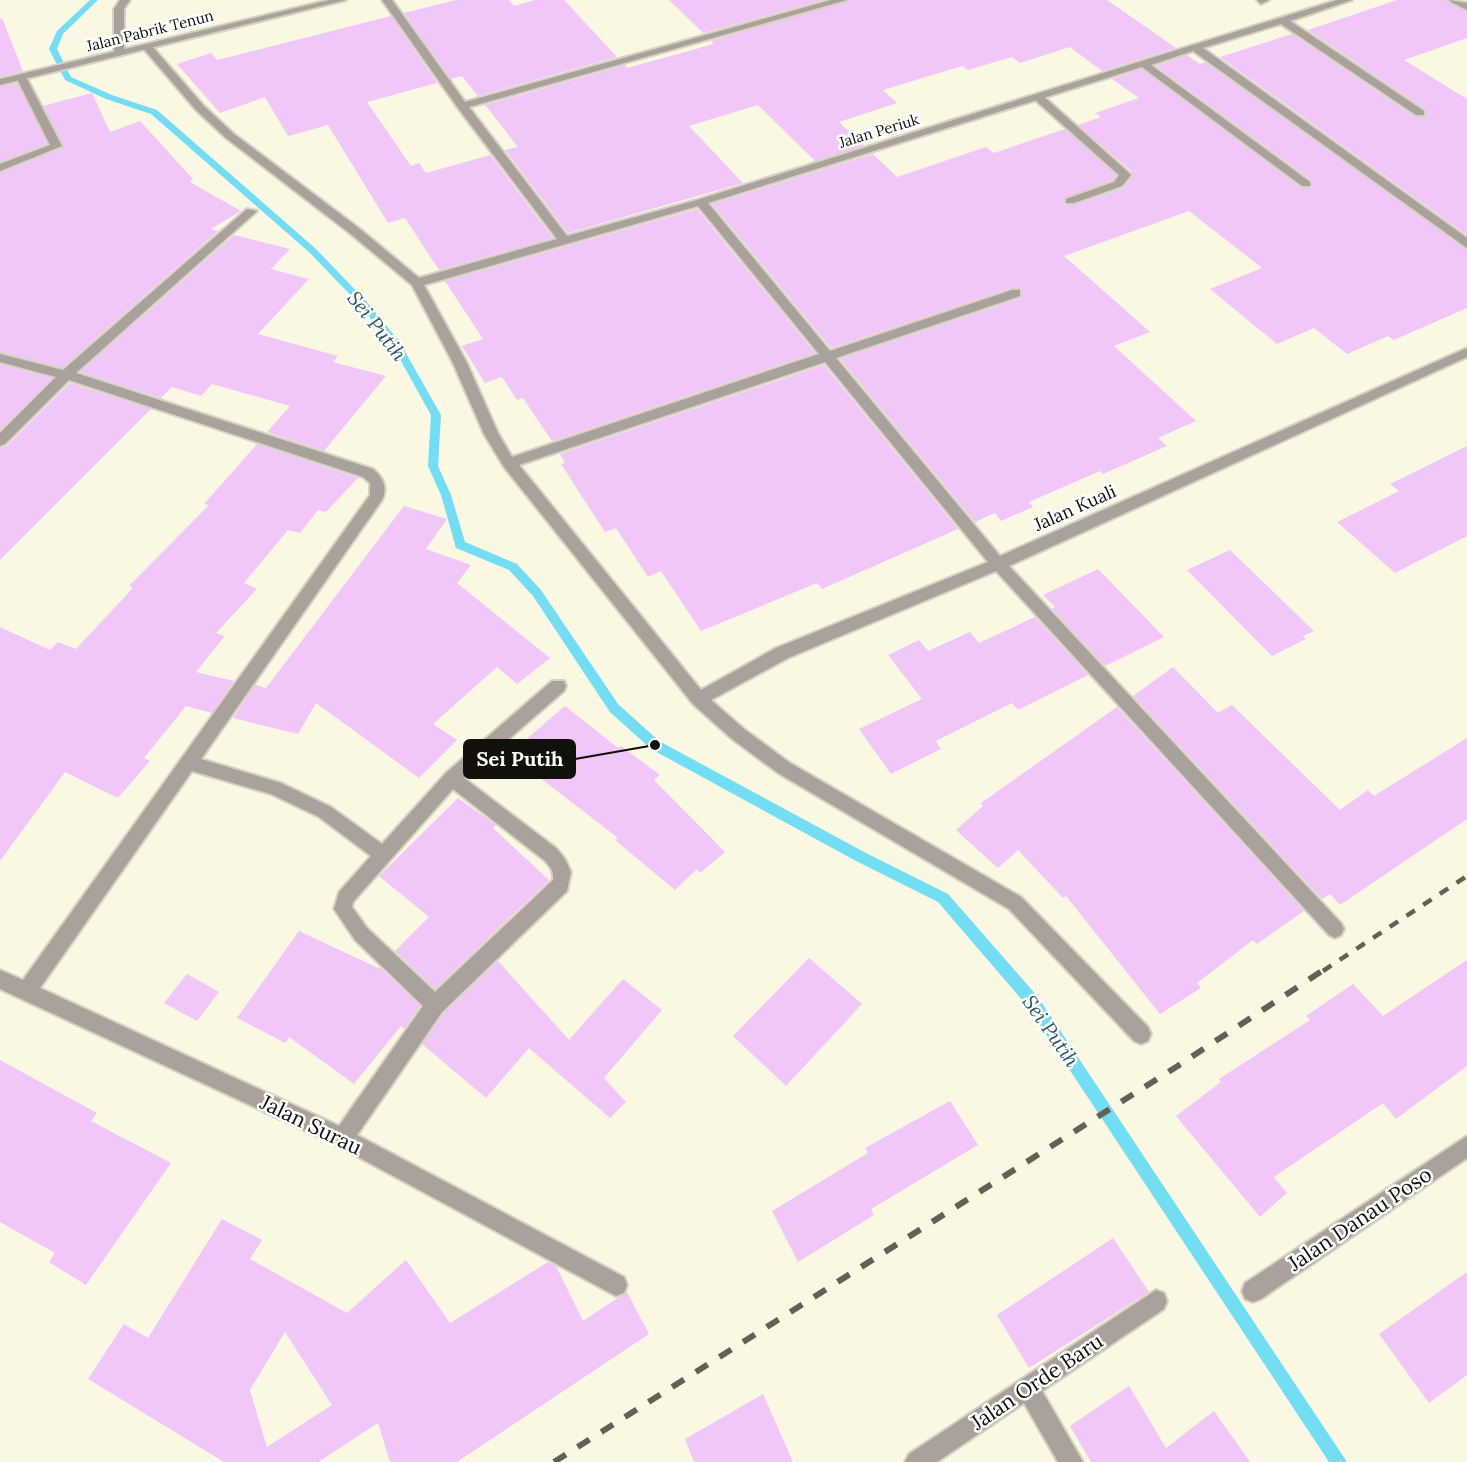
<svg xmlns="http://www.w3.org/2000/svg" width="1467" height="1462" font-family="Lora,serif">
	<rect width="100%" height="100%" fill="#faf7e3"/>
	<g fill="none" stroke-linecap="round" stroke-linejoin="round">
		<!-- stream -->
		<path fill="#73def3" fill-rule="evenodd" d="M90,0H98L63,34L57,49L71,77L112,95L157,110L316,249L366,301L399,341L441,415L438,466L451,495L465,542L517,564L541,590L618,704L659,741L866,853L948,894L1038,997L1347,1462H1329L1028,1007L938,902L856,861L651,749L610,712L533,596L509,570L456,548L441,495L428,466L431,415L392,345L360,305L310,253L151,114L106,99L65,80L49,49L57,31Z"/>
	</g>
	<!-- building -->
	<g fill="#f1c6f8" fill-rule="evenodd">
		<path d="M456,0H509L514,6L535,0H564L617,57L478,96L462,76L451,79L404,13Z"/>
		<path d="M669,0H823L703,33Z"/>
		<path d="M849,0H1107L1176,48L1102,71L1070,47L1020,63L1012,57L968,70L962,66L883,90L897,103L839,122L864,146L815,161L758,105L689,126L743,183L568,233L505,150L518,147L485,105L625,65L627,68L714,44L711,41Z"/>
		<path d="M1397,0H1447L1467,12V38L1404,60L1467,99V235L1220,57L1292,34L1415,117H1424L1425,109L1308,30Z"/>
		<path d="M391,16L437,83L367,102L411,166L419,163L426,173L490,155L553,238L439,270L405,218L388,223L328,125L288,136L265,97L220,113L177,64L211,53L217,60Z"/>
		<path d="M2,18L23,71L0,77V19Z"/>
		<path d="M1187,55L1200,64L1205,62L1467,250V308L1394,340L1388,336L1347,354L1314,328L1277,344L1210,289L1262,268L1189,211L1064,256L1150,332L1114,346L1196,421L1158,438L1167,446L1103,474L1100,471L1029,502L1033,507L1001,521L995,513L975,522L840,359L1021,298L1022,288H1011L831,348L712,204L873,154L897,177L986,147L994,153L1065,129L1116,175L1113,180L1064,198V205H1075L1123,188L1133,176L1131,171L1078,125L1101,117L1095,113L1139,98L1112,79L1142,69L1301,188H1312L1311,180L1156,66Z"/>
		<path d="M17,83L47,144L0,162V87Z"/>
		<path d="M92,93L110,132L140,121L193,179L190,182L241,211L211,229L218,231L62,368L0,352V173L64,147L43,106Z"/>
		<path d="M697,209L815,353L552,441L523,398L517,400L502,377L485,383L462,346L483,339L445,281Z"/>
		<path d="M234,235L290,249L271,269L309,279L258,334L338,356L333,362L386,376L324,451L267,432L290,406L212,384L201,396L172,387L161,398L80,372Z"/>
		<path d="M0,364L52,378L0,430Z"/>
		<path d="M824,365L958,529L822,589L817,583L701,631L661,571L648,577L616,528L605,532L561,464L565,463L560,454Z"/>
		<path d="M70,383L151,409L0,560V448L7,446Z"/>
		<path d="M257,444L358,478L326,512L318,510L300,533L288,530L244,583L257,589L216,633L225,636L196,672L234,681L212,713L186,706L144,758L150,761L118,798L65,772L0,861V627L50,650L58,642L76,649L133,588L129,586L209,505L204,504Z"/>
		<path d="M1467,446V536L1395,573L1337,522L1399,491L1390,484Z"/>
		<path d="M404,506L447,519L426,549L471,565L457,583L550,658L517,684L497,667L433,724L457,740L419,778L316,703L298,734L233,718L255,685L266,688Z"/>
		<path d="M1230,550L1314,631L1303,636L1306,639L1272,656L1187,570Z"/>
		<path d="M1098,569L1164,637L1105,666L1052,609L1055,607L1043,595Z"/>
		<path d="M1035,617L1088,675L1018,710L1012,703L936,741L941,749L891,774L859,729L922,699L888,655L919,640L928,651L970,632L979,643Z"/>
		<path d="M1173,667L1218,713L1232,705L1340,810L1368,790L1374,796L1467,738V819L1340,905L1330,894L1322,899L1133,696Z"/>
		<path d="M565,706L618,748L621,746L660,775L654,780L725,852L700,873L697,869L675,890L615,840L618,838L509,754Z"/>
		<path d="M1117,707L1304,911L1257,944L1253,940L1197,983L1201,988L1160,1014L1066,896L1063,898L1018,850L998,868L956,830L983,806L981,803Z"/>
		<path d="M458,798L496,825L493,828L549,880L435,989L395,951L429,917L379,876Z"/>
		<path d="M299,931L378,968L379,967L420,1006L404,1029L401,1026L354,1084L289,1037L285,1043L237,1018Z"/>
		<path d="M809,958L862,1004L786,1086L733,1036Z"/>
		<path d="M1467,960V1066L1396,1119L1383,1103L1274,1177L1287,1193L1260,1217L1176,1116L1221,1082L1219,1079L1310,1020L1306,1016L1353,984L1383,1016Z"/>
		<path d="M498,961L569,1040L623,979L662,1010L604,1078L626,1102L610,1118L529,1048L486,1098L422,1044L444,1013Z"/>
		<path d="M187,974L219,992L197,1021L164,1003Z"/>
		<path d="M0,1060L97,1113L91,1121L171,1163L86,1285L49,1262L55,1253L0,1222Z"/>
		<path d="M950,1101L978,1145L871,1209L874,1215L798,1262L772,1211L868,1153L865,1148Z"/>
		<path d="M222,1219L262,1240L250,1259L347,1313L406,1260L450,1323L548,1262L556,1266L583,1321L627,1292L649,1334L457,1462H390L378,1423L318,1462H224L88,1379L124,1324L148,1338ZM285,1332L332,1405L267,1447L250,1390Z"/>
		<path d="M1113,1238L1149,1292L1029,1368L997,1315Z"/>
		<path d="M1467,1272V1375L1429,1403L1379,1334Z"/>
		<path d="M1129,1386L1166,1448L1214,1411L1250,1462H1091L1070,1426Z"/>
		<path d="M763,1394L793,1462H694L685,1439Z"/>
	</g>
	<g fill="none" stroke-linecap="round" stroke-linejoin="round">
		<!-- service casing -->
		<g stroke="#d5d2c0" stroke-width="4">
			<path id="service" d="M1034,95H1042L1129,173L1131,175L1122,186L1074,203H1066V199L1114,182L1119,175L1034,99Z"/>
		</g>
		<!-- minor casing -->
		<g stroke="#d5d2c0" stroke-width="4">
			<g id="minor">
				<path d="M120,0H130L124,9V53L119,56L114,53V9Z"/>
				<path d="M382,0H392L465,102L831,0H847L469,107L567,236L697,200L1337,0H1352L1290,21L1424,111V115H1416L1281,24L1203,48L1467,238V248L1193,51L1151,65L1310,182V186H1302L1142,67L708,203L830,351L1012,290H1020V296L836,358L1000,556L1467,348V357L1009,566L1341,923L1344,929L1341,935L1335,938L1329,935L996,571L788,658L711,700L744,729L790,763L1021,897L1148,1027L1151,1034L1148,1041L1141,1044L1134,1041L1009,909L778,773L732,739L693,704L504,467L484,434L453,363L412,285L352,235L226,138L196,110L142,47L151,45L204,106L234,134L360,229L419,278L557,239L458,108ZM698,206L819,354L512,457L498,433L467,363L424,285ZM825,362L988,562L776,648L701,690L519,465Z"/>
				<path d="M1257,0H1269L1261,4Z"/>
				<path d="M1449,0L1467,3V10L1451,2Z"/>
				<path d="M21,74L26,77L62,146L0,171V164L50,145L16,77Z"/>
				<path d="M247,209L257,211L76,373L373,469C383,477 388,488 382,500L201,759L281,783L331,807L382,844L446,773L552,681H564L566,686L564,691L464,778L556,848L565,859L571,872L567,891L442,1012L357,1135L624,1277L627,1285L624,1293L616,1296L336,1145L0,989V970L23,980L370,495V483L363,477L69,380L5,444L0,446V433L56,377L0,362V354L63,370ZM192,771L271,794L319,817L371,856L339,892L334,909L355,940L423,1006L339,1126L40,988ZM453,789L544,860C550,866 554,871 553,880L435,992L367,928L352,907L353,902Z"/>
				<path d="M1467,1136V1158L1261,1299L1253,1302L1245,1299L1242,1291L1245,1283Z"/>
				<path d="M1156,1290L1164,1293L1167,1301L1164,1309L1042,1391L1083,1462H1058L1024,1403L937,1462H905L909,1454Z"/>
			</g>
		</g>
		<!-- tertiary casing -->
		<g stroke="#d5d2c0" stroke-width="4">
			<path id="tertiary" d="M329,0H346L0,85V79Z"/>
		</g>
		<!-- service -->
		<use href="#service" fill="#aaa19d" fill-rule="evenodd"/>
		<!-- minor -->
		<use href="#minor" fill="#aaa19d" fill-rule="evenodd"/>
		<!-- tertiary -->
		<use href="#tertiary" fill="#aaa19d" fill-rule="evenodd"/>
		<!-- rail-far1 -->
		<path stroke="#636156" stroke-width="4.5" stroke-dasharray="10 10" stroke-linecap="butt" d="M1323,971L1467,876"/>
		<!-- rail -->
		<path stroke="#636156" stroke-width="6" stroke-dasharray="14 14" stroke-linecap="butt" d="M554,1462L1173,1069L1325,969"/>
	</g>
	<g text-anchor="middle" stroke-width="5" stroke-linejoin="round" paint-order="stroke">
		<!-- far-street labels -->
		<g font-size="15" fill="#12100a" stroke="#fff">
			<text transform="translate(150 31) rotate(-14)" y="5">Jalan Pabrik Tenun</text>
			<text transform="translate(879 131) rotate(-17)" y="5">Jalan Periuk</text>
		</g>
		<!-- street labels -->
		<g font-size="18" fill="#12100a" stroke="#fff">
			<text transform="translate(1075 508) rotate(-24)" y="6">Jalan Kuali</text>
		</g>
		<!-- water labels -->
		<g font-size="20" font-style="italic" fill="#2a5962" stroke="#fff">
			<text transform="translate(377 326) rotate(52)" y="7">Sei Putih</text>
			<text transform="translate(1051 1031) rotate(55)" y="7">Sei Putih</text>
		</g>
		<!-- near-street labels -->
		<g font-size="21" fill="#12100a" stroke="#fff">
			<text transform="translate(311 1125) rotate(26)" y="7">Jalan Surau</text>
			<text transform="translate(1360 1219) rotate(-34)" y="7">Jalan Danau Poso</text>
			<text transform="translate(1037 1382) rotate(-34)" y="7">Jalan Orde Baru</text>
		</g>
	</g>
	<!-- callouts -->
	<path fill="none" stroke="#12100a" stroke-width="2" d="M655 745L575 759"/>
	<circle fill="#12100a" stroke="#fff" stroke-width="2" cx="655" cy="745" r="6"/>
	<rect fill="#12100a" stroke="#12100a" stroke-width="2" x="464" y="740" width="111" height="38" rx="6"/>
	<g font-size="20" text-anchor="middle" font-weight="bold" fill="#fff">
		<text x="520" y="766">Sei Putih</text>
	</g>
</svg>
